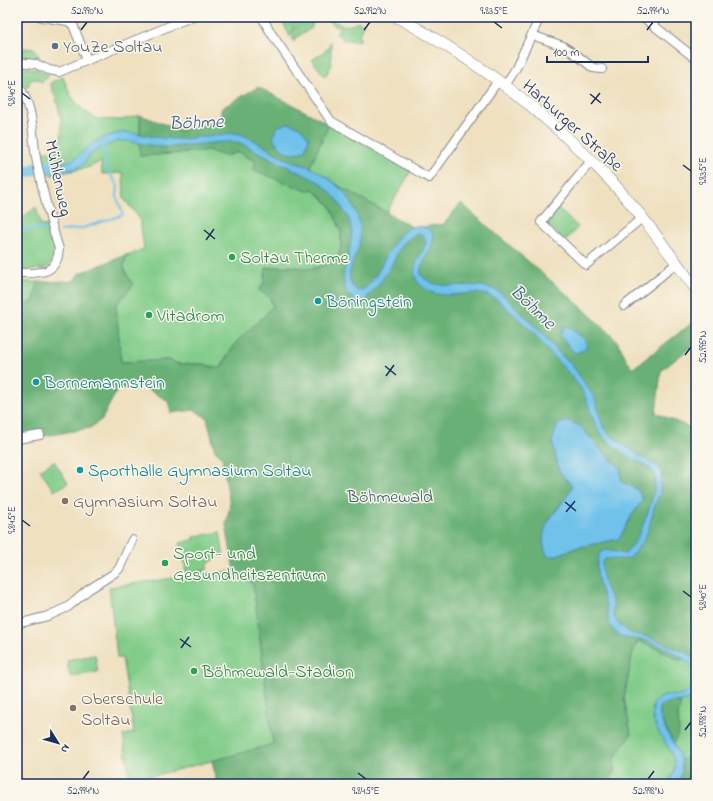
<svg xmlns="http://www.w3.org/2000/svg" width="713" height="801" font-family="'Indie Flower',sans-serif">
	<rect width="100%" height="100%" fill="#fbf7ec"/>
	<filter id="ink" filterUnits="userSpaceOnUse"><feTurbulence type="fractalNoise" baseFrequency=".025" numOctaves="2"/><feDisplacementMap in="SourceGraphic" scale="8" xChannelSelector="R" yChannelSelector="G"/><feConvolveMatrix kernelMatrix="1 2 1 2 8 2 1 2 1" color-interpolation-filters="sRGB"/></filter>
	<filter id="wash" filterUnits="userSpaceOnUse"><feTurbulence type="fractalNoise" baseFrequency=".012" numOctaves="4" result="noise"/><feDisplacementMap in="SourceGraphic" scale="16" xChannelSelector="R" yChannelSelector="G"/><feGaussianBlur stdDeviation="0.9" result="paint"/><feColorMatrix in="noise" values="0 0 0 0 0 0 0 0 0 0 0 0 0 0 0 0 0 1.4 0 .05"/><feComposite in="paint" operator="in"/></filter>
	<g filter="url(#wash)">
		<rect width="100%" height="100%" fill="#efe0bf"/>
		<!-- green -->
		<g fill="#81cc89" stroke="#4e7e74">
			<path d="M286,17H301L294,25L290,37L281,18Z"/>
			<path d="M304,17L313,19L312,28L295,38L294,42C289,33 297,23 304,17Z"/>
			<path d="M329,19C340,24 345,29 358,22L364,24L358,37L361,39L357,41L343,40L336,33L339,29L336,26H333Z"/>
			<path d="M330,42H331V66L325,77L312,60L329,48Z"/>
			<path d="M24,48L34,49L39,56L41,62L17,58V51Z"/>
			<path d="M20,67L37,69L49,75L46,79L41,82L37,79L31,80L29,82V86L24,88L18,76V68Z"/>
			<path d="M63,77L71,96L83,110L97,119L121,120L140,115V156L184,153L208,150L225,156L239,152L256,162L254,170L312,189L330,205L341,231V247L336,262L311,269L289,266L266,268L264,283L273,306L267,313L229,352L220,369L204,364H179L169,360L121,362L116,305L133,285C120,263 119,258 144,249L140,219L124,199L123,173L102,174L101,162L87,168L51,175L45,173L32,175L22,169L42,161L41,152L59,149C65,125 59,105 50,83Z"/>
			<path d="M329,124L411,171L386,213L309,169Z"/>
			<path d="M36,207L41,226L48,225L56,252L50,265L44,269L17,270V219H21Z"/>
			<path d="M557,208L578,227L565,241L547,225V220Z"/>
			<path d="M17,282H38L34,301L26,305L23,311L17,336Z"/>
			<path d="M54,461L68,483L54,491L40,470Z"/>
			<path d="M220,532L224,556L217,557L207,565V570L186,573L180,543L193,540L194,537Z"/>
			<path d="M234,570L253,584L273,745L130,782L123,735L134,733L122,658H117L109,587L201,574V572H205L206,574Z"/>
			<path d="M638,641L654,647L696,657V784H609L614,771V759L631,734L624,698L633,651Z"/>
			<path d="M95,655L98,672L70,677L67,660Z"/>
		</g>
		<!-- forest -->
		<g fill="#68b075" stroke="#42706a" fill-rule="evenodd">
			<path d="M258,87L329,124L309,169L414,228L444,224L461,203L502,239L584,309L617,341L632,369L696,320V343L661,371L656,413L696,430V659L693,657L679,660L654,647L638,641L633,651L624,698L631,734L614,759V771L609,784H217L212,761L273,744L253,584L234,570L226,525L230,505L222,458L215,451L207,418L194,410L171,413L168,401L141,385L117,390L102,419L90,428L17,441V336L23,311L26,305L34,301L38,282L74,281L78,274L129,254C120,268 125,272 133,285L116,305L121,362L169,360L179,364H204L220,369L237,341L267,313L273,306L270,297L259,290L264,283L266,268L289,266L311,269L336,262L341,247V231L330,205L313,189L307,191L253,170L256,162L239,152L224,156L208,150L184,153L140,156V115L180,130L219,122L222,108ZM601,450L620,468C622,473 620,477 622,482L637,489L643,500L632,515L619,539L575,548L555,556V511L568,495L572,486L559,471Z"/>
			<path d="M670,701L681,702L678,715L679,731L674,744L660,717V706Z"/>
			<path d="M695,751H696V784H677C682,777 683,769 681,761Z"/>
		</g>
		<!-- water -->
		<g fill="#6fc2eb" stroke="#4578a4">
			<path d="M288,123L300,127L309,138L305,150C289,157 282,152 273,138L277,127Z"/>
			<path d="M125,132C144,134 164,140 183,139C195,138 207,136 219,135C224,134 229,133 234,133C249,134 272,152 286,159C293,162 301,164 309,167C338,180 364,207 360,241C358,257 339,279 358,291C382,288 391,214 426,228C450,237 409,267 424,278C443,294 477,277 501,293L540,331L563,357L570,362L595,398L603,427L609,434L637,454L659,467L662,472L660,493L655,505L648,531L642,543L630,558L626,559H605L602,562V571L605,585L613,603V615L619,624L630,633L649,637L689,654L696,659V671C688,658 661,645 647,641C634,638 619,640 611,627C607,621 608,612 606,606C602,590 596,581 597,564C599,542 612,553 625,554C638,545 660,488 654,474C650,466 641,463 634,460C624,454 611,445 603,436C593,427 589,401 580,387C570,374 559,363 548,351C543,346 539,339 534,334C523,323 511,312 499,301C475,285 456,300 434,293C428,292 422,286 418,283C409,265 421,258 426,243L423,235L419,233C400,241 399,252 390,268C383,280 373,292 363,302L359,303L355,301L346,293L343,276L344,271L348,258L352,233L349,219L336,198L321,183L238,142C213,141 190,147 164,147C151,146 131,140 118,141C116,141 92,153 91,154C87,158 86,163 81,166C71,172 56,171 45,171L43,164C52,164 65,164 74,159C79,156 83,151 88,147C98,138 113,134 125,132Z"/>
			<path d="M565,325L581,336L587,343L585,350L574,353L560,335Z"/>
			<path d="M569,421L580,426L601,450L620,468C622,473 620,477 622,482L637,489L643,500L632,515L619,539L575,548L555,556H547C546,552 543,546 543,541C544,516 564,507 572,486L559,471L552,441L558,424Z"/>
			<path d="M696,679V693C682,707 676,697 660,706C655,732 696,755 677,784H667C688,758 659,743 653,719C652,714 653,709 653,704C671,684 682,710 696,679Z"/>
		</g>
		<g fill="none" stroke-linecap="round" stroke-linejoin="round">
			<!-- stream -->
			<g stroke="#6fc2eb" stroke-width="2">
				<path d="M17,230L30,229H49"/>
				<path d="M61,231L83,228L123,215L117,197L118,186L107,169L103,147"/>
				<path d="M691,693L696,698"/>
			</g>
			<!-- river -->
			<path stroke="#6fc2eb" stroke-width="12" d="M17,175L42,167H51"/>
		</g>
	</g>
	<g filter="url(#ink)">
		<g fill="none" stroke-linecap="round" stroke-linejoin="round">
			<!-- street casing -->
			<g stroke="#85888e" stroke-width="10">
				<g id="street">
					<path d="M41,17L68,21L73,25L87,60"/>
					<path d="M262,17L271,33L331,121L429,178L498,81"/>
					<path d="M643,17L696,59"/>
					<path d="M532,35L563,46L578,56L593,68L602,69"/>
					<path d="M17,62L36,64L49,70L59,72L191,17"/>
					<path d="M17,84C36,108 31,135 37,163C43,192 50,221 59,249C57,276 38,273 17,273"/>
					<path d="M505,86L516,68L540,17"/>
					<path d="M591,161L541,222L586,265L642,218"/>
					<path d="M624,306L677,263"/>
					<path d="M17,439L40,435"/>
					<path d="M17,624L48,616L68,607L88,590L113,574L119,569L132,540"/>
				</g>
			</g>
			<!-- secondary casing -->
			<g stroke="#85888e" stroke-width="12">
				<path id="secondary" d="M397,17C421,30 444,44 467,59C519,93 567,135 610,180C642,214 668,252 696,289"/>
			</g>
			<!-- street -->
			<use href="#street" stroke="#fff" stroke-width="8"/>
			<!-- secondary -->
			<use href="#secondary" stroke="#fff" stroke-width="11"/>
		</g>
	</g>
	<!-- ticks -->
	<path fill="none" stroke="#1b2f5e" stroke-width="1.5" d="M494,22L502,28M81,30L87,22M364,30L370,22M647,30L653,22M22,93L30,99M590,94L601,103M591,104L600,93M683,165L691,171M204,230L215,239M206,240L214,229M685,355L691,347M385,366L396,375M386,376L394,365M565,502L576,511M566,512L575,501M22,520L30,526M683,591L691,597M180,639L191,647M181,648L189,637M685,730L691,722M358,773L366,779M83,779L89,771M648,779L654,771"/>
	<!-- markers -->
	<circle fill="#5c6f8a" stroke="#fbf7ec" stroke-width="1.5" cx="55" cy="46" r="4"/>
	<g fill="#2e9e5b" stroke="#fbf7ec" stroke-width="1.5">
		<circle cx="232" cy="257" r="4"/>
		<circle cx="149" cy="315" r="4"/>
		<circle cx="165" cy="563" r="4"/>
		<circle cx="194" cy="671" r="4"/>
	</g>
	<g fill="#0f9aa8" stroke="#fbf7ec" stroke-width="1.5">
		<circle cx="318" cy="301" r="4"/>
		<circle cx="36" cy="382" r="4"/>
		<circle cx="80" cy="470" r="4"/>
	</g>
	<g fill="#8d6e63" stroke="#fbf7ec" stroke-width="1.5">
		<circle cx="65" cy="501" r="4"/>
		<circle cx="73" cy="708" r="4"/>
	</g>
	<g text-anchor="middle" stroke-width="3" stroke-linejoin="round" paint-order="stroke">
		<!-- service labels -->
		<g font-size="18" fill="#4e5e75" stroke="#fbf7ec" text-anchor="start">
			<text x="63" y="52">YouZe Soltau</text>
		</g>
		<!-- street labels -->
		<g font-size="18" fill="#1b2f5e" stroke="#fbf7ec">
			<text transform="translate(573 125) rotate(42)" y="6">Harburger Straße</text>
			<text transform="translate(59 178) rotate(78)" y="6">Mühlenweg</text>
		</g>
		<!-- leisure labels -->
		<g font-size="18" fill="#27864d" stroke="#fbf7ec" text-anchor="start">
			<text x="240" y="263">Soltau Therme</text>
			<text x="157" y="321">Vitadrom</text>
			<text x="173" y="559">Sport- und<tspan x="173" dy="21">Gesundheitszentrum</tspan></text>
			<text x="202" y="677">Böhmewald-Stadion</text>
		</g>
		<!-- culture labels -->
		<g font-size="18" fill="#0d838f" stroke="#fbf7ec" text-anchor="start">
			<text x="326" y="307">Böningstein</text>
			<text x="44" y="388">Bornemannstein</text>
			<text x="88" y="476">Sporthalle Gymnasium Soltau</text>
		</g>
		<!-- park labels -->
		<g font-size="18" fill="#3a5e6b" stroke="#fbf7ec">
			<text x="390" y="502">Böhmewald</text>
		</g>
		<!-- education labels -->
		<g font-size="18" fill="#785e54" stroke="#fbf7ec" text-anchor="start">
			<text x="73" y="507">Gymnasium Soltau</text>
			<text x="81" y="704">Oberschule<tspan x="81" dy="21">Soltau</tspan></text>
		</g>
		<!-- water labels -->
		<g font-size="19" font-style="italic" fill="#345b88" stroke="#fbf7ec">
			<text transform="translate(196 121) rotate(-2)" y="7">Böhme</text>
			<text transform="translate(534 306) rotate(44)" y="7">Böhme</text>
		</g>
	</g>
	<!-- margin -->
	<rect width="713" height="801" fill="none" stroke="#fbf7ec" stroke-width="44"/>
	<!-- north arrow -->
	<g transform="translate(58 743) rotate(127)" stroke="#fbf7ec" stroke-width="3" paint-order="stroke">
	<path d="M0-3L7 15L0 10L-7 15Z" fill="#1b2f5e"/>
	<text y="-6" font-size="11" font-weight="bold" text-anchor="middle" fill="#1b2f5e">N</text>
	</g>
	<!-- scale -->
	<path d="M547 56v6h101v-6" fill="none" stroke="#1b2f5e" stroke-width="2"/>
	<text x="553" y="56" font-size="12" fill="#1b2f5e" stroke="#fbf7ec" stroke-width="3" paint-order="stroke">100 m</text>
	<rect x="22" y="22" width="669" height="757" fill="none" stroke="#1b2f5e" stroke-width="1.5"/>
	<g font-size="10" text-anchor="middle" fill="#1b2f5e">
		<text x="87" y="14">52.990°N</text>
		<text x="370" y="14">52.992°N</text>
		<text x="494" y="14">9.835°E</text>
		<text x="653" y="14">52.994°N</text>
		<text transform="translate(11 93) rotate(-90)" y="4">9.840°E</text>
		<text transform="translate(702 171) rotate(-90)" y="4">9.835°E</text>
		<text transform="translate(702 347) rotate(-90)" y="4">52.996°N</text>
		<text transform="translate(11 520) rotate(-90)" y="4">9.845°E</text>
		<text transform="translate(702 597) rotate(-90)" y="4">9.840°E</text>
		<text transform="translate(702 722) rotate(-90)" y="4">52.998°N</text>
		<text x="83" y="794">52.994°N</text>
		<text x="366" y="794">9.845°E</text>
		<text x="648" y="794">52.998°N</text>
	</g>
</svg>
